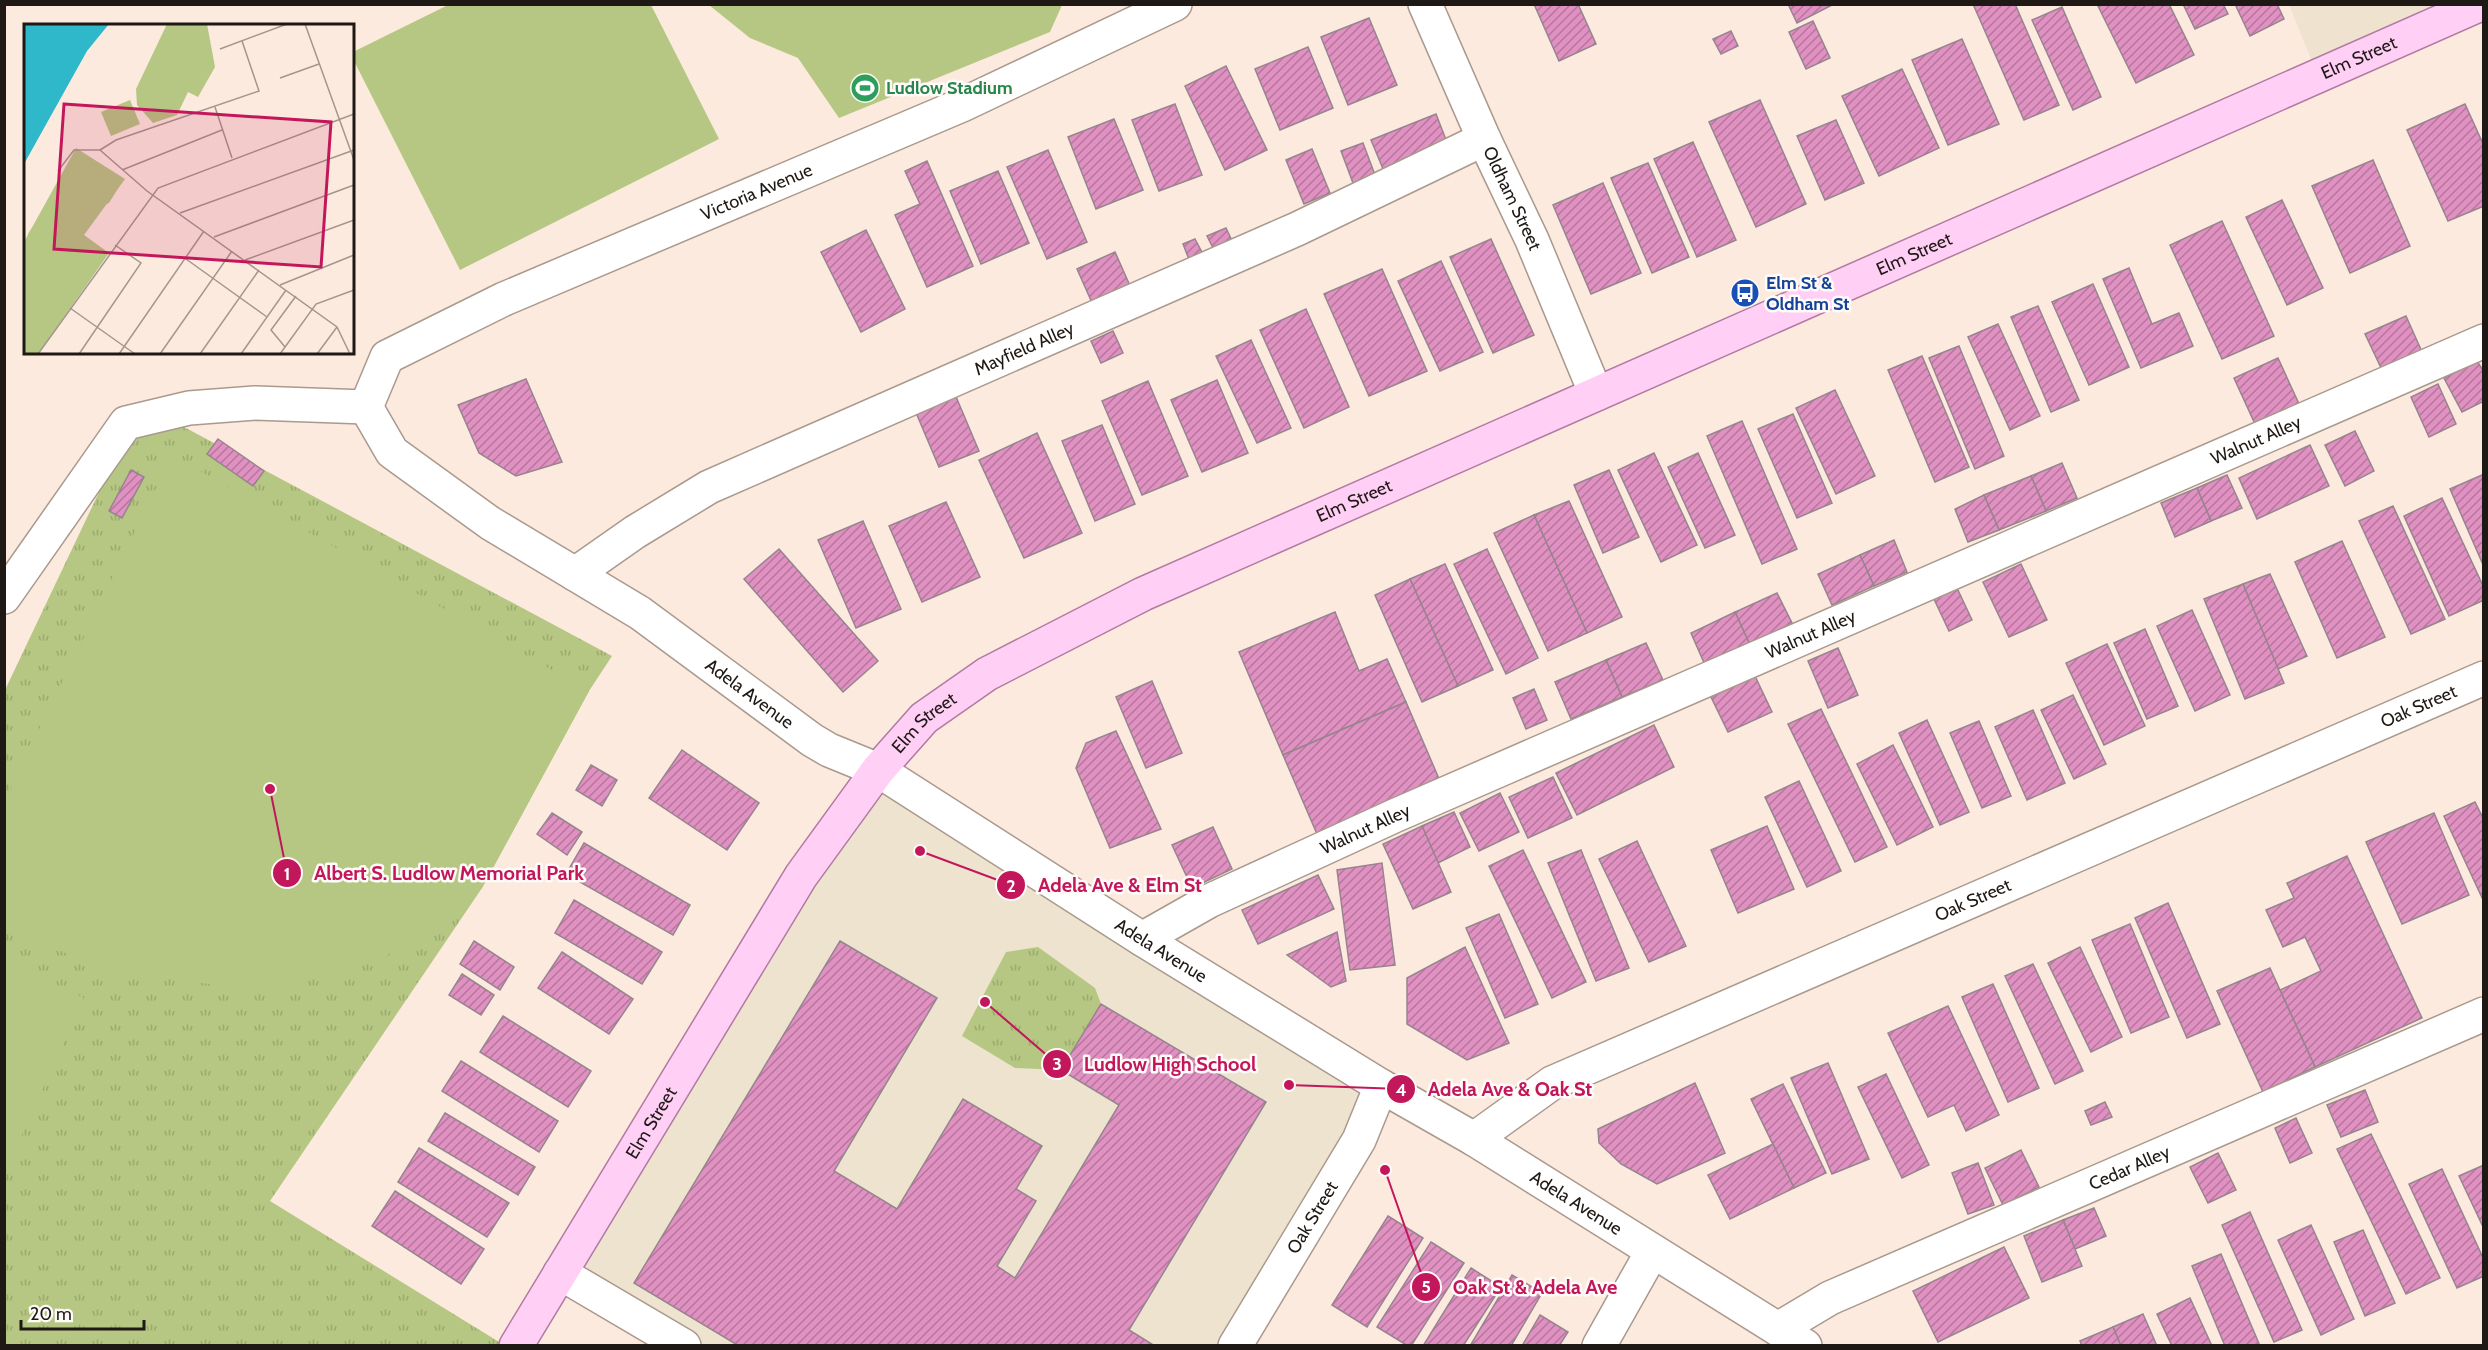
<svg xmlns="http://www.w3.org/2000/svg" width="2488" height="1350" font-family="Cabin,sans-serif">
	<defs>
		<pattern id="park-tufts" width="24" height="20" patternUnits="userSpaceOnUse" patternTransform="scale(1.5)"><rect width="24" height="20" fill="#b5c782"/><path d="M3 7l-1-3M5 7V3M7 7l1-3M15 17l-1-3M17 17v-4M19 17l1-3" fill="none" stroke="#9baa6f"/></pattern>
		<pattern id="building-hatch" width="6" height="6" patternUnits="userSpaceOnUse" patternTransform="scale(1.5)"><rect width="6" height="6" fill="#e091c2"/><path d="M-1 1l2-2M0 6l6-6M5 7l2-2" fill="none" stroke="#b5769c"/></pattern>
	</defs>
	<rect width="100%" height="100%" fill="#fceade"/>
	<!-- commercial -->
	<path fill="#efe3cf" d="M2289,5H2481L2318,76Z"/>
	<!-- education -->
	<path fill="#eee3ce" d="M878,770L1381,1086L1235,1345H684L560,1273Z"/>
	<!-- park -->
	<g fill="url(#park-tufts)">
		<path d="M141,404L612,656L589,691L482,888L270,1201L504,1345L5,1346V690Z"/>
		<path d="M1038,947L1095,988L1101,1004L1061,1070L1015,1068L962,1036L1006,952Z"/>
	</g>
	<!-- garden -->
	<g fill="#b5c782">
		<path d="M448,5H651L719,139L460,270L352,57L353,52Z"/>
		<path d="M709,5H1062L1050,32L839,118L798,58L750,38Z"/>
		<path d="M172,455L589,691L482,888L385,957L265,992L251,990L244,999L224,986L116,972L5,930V800Z"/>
		<path d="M5,961L84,998L5,1172Z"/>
	</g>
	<!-- building -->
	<g fill="url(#building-hatch)" stroke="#96848e" stroke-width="1.5">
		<path d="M1534,4H1578L1596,44L1559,61Z"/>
		<path d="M1788,4H1831L1832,5L1797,23Z"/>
		<path d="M1973,4H2015L2059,105L2024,120Z"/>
		<path d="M2097,4H2169L2194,55L2136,83Z"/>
		<path d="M2183,4H2223L2228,14L2195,29Z"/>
		<path d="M2235,4H2277L2284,19L2250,36Z"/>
		<path d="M2062,7L2101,97L2073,110L2032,20Z"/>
		<path d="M1369,18L1397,85L1348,105L1321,37Z"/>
		<path d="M1813,21L1830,58L1806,69L1789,32Z"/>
		<path d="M1731,31L1738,46L1721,54L1713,39Z"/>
		<path d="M1962,39L1999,124L1948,145L1912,60Z"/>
		<path d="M1308,47L1333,108L1280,130L1255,69Z"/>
		<path d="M1226,66L1267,150L1225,170L1185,86Z"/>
		<path d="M1902,69L1939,148L1879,176L1842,96Z"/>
		<path d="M1760,100L1806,204L1756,227L1709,122Z"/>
		<path d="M1175,104L1202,175L1159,191L1132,120Z"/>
		<path d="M2465,104L2484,146V206L2448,221L2407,130Z"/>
		<path d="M1436,114L1450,150L1386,176L1371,140Z"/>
		<path d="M1114,119L1143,190L1096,209L1068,137Z"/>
		<path d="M1836,120L1864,183L1825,200L1797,136Z"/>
		<path d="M1693,142L1736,240L1697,257L1654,159Z"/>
		<path d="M1363,143L1378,183L1356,191L1341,151Z"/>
		<path d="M1312,149L1330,193L1304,204L1286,160Z"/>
		<path d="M1048,150L1087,242L1047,259L1007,167Z"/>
		<path d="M2373,160L2410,246L2350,273L2312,186Z"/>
		<path d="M927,161L973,266L927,287L895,215L920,204L905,171Z"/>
		<path d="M1648,163L1689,257L1652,273L1611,178Z"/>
		<path d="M998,171L1029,243L981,264L950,191Z"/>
		<path d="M1603,183L1641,273L1591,294L1553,205Z"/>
		<path d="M2282,200L2323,288L2287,305L2246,217Z"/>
		<path d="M2222,221L2274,336L2222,359L2170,245Z"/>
		<path d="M1226,228L1234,245L1216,254L1207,236Z"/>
		<path d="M866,230L905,309L861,332L821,252Z"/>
		<path d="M1195,239L1204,256L1190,262L1183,244Z"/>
		<path d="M1491,239L1534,335L1493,353L1450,257Z"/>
		<path d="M1115,252L1131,288L1093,305L1077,269Z"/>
		<path d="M1441,261L1483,352L1440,371L1398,281Z"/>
		<path d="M2129,268L2152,324L2179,313L2193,346L2141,368L2103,279Z"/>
		<path d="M1382,269L1427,371L1369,396L1324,294Z"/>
		<path d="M2093,284L2129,367L2089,385L2052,302Z"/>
		<path d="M2038,306L2079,400L2051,412L2011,317Z"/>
		<path d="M1306,309L1349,407L1304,428L1260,330Z"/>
		<path d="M2406,316L2423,354L2383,372L2365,334Z"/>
		<path d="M1998,324L2040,416L2010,430L1968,337Z"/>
		<path d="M1113,331L1123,353L1101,363L1091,341Z"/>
		<path d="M1251,340L1291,428L1257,443L1216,356Z"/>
		<path d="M1959,346L2004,456L1975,469L1929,358Z"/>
		<path d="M1922,356L1969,467L1935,482L1888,370Z"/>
		<path d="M2278,358L2299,404L2255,424L2234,378Z"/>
		<path d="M2477,361L2484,372V401L2462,412L2444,378Z"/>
		<path d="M526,379L562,462L516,476L479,453L458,405Z"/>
		<path d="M1217,380L1248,453L1202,472L1171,400Z"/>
		<path d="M1148,381L1188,476L1142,495L1102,401Z"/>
		<path d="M2438,384L2456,424L2429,437L2411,397Z"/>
		<path d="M1835,390L1875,476L1836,494L1796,408Z"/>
		<path d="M954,392L979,451L939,467L914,408Z"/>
		<path d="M1793,414L1832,503L1797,518L1758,429Z"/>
		<path d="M1742,421L1797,549L1762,564L1707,436Z"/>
		<path d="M1102,425L1135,504L1095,521L1062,441Z"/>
		<path d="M2355,431L2374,471L2345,486L2325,445Z"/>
		<path d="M1037,433L1082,533L1024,558L979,460Z"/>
		<path d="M218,439L264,471L253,486L207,454Z"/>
		<path d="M2310,445L2329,486L2257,519L2239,478Z"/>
		<path d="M1654,453L1697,545L1661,562L1618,470Z"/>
		<path d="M1698,453L1735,535L1705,548L1668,467Z"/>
		<path d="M2062,463L2077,498L2046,511L2031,476Z"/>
		<path d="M131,470L144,477L122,518L109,511Z"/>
		<path d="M1609,470L1639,537L1603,553L1574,485Z"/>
		<path d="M2227,475L2242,508L2211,521L2197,488Z"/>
		<path d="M2482,475L2484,479V567L2450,489Z"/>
		<path d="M2031,476L2046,511L1999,530L1984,495Z"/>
		<path d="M2197,488L2211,521L2175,537L2161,503Z"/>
		<path d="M1984,495L1999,530L1968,542L1955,509Z"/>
		<path d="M2442,498L2484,588V600L2449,616L2404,516Z"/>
		<path d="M1569,501L1622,617L1587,633L1534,515Z"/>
		<path d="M946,502L980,577L922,602L889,526Z"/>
		<path d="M2393,506L2445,619L2411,634L2359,521Z"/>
		<path d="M1534,515L1587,633L1548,651L1494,533Z"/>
		<path d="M863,521L901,609L856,628L818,540Z"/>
		<path d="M1894,540L1907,572L1874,586L1860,555Z"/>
		<path d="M2342,541L2385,637L2337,658L2295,562Z"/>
		<path d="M779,549L878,661L843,692L744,579Z"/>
		<path d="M1487,549L1538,658L1506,674L1454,564Z"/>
		<path d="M1860,555L1874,586L1832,605L1818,574Z"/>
		<path d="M1445,564L1493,670L1458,686L1410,579Z"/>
		<path d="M2021,564L2047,620L2009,637L1983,582Z"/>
		<path d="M2270,574L2307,656L2278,669L2243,584Z"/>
		<path d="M1410,579L1458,686L1422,702L1375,595Z"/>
		<path d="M2243,584L2284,683L2245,699L2204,599Z"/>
		<path d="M1957,588L1972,620L1949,631L1934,599Z"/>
		<path d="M1777,593L1792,623L1750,645L1735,612Z"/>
		<path d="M2192,610L2230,695L2195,711L2157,626Z"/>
		<path d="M1335,612L1359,671L1387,659L1406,702L1283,755L1239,652Z"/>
		<path d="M1735,612L1750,645L1705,665L1691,633Z"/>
		<path d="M2145,629L2178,706L2147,719L2114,643Z"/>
		<path d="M1646,643L1663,680L1622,697L1606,660Z"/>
		<path d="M2107,644L2145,726L2104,745L2066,663Z"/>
		<path d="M1838,648L1858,695L1828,708L1808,661Z"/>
		<path d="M1606,660L1622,697L1571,719L1555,682Z"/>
		<path d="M1755,676L1772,712L1728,732L1711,697Z"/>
		<path d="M1152,681L1182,753L1146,768L1116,697Z"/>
		<path d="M1534,689L1547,720L1526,729L1513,698Z"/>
		<path d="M2073,695L2106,764L2074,779L2041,710Z"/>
		<path d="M1406,702L1440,781L1317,834L1283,755Z"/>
		<path d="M1821,709L1887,847L1855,862L1788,724Z"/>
		<path d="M2033,710L2065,783L2027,800L1995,727Z"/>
		<path d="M1927,720L1969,812L1940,825L1899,733Z"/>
		<path d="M1979,721L2011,796L1982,808L1950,733Z"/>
		<path d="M1654,725L1674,767L1577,815L1556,773Z"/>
		<path d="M1116,731L1161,829L1110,848L1076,768L1086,743Z"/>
		<path d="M1893,745L1933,827L1897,845L1857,764Z"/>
		<path d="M682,750L759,803L727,850L649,798Z"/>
		<path d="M591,765L617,780L602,806L576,790Z"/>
		<path d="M1553,777L1572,818L1528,838L1509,797Z"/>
		<path d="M1799,781L1841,871L1807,887L1765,797Z"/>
		<path d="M1500,793L1519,832L1479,851L1460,813Z"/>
		<path d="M2475,802L2484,820V902L2444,816Z"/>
		<path d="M1454,812L1470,847L1438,863L1422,826Z"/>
		<path d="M552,813L582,832L567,855L537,834Z"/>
		<path d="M2434,813L2469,895L2402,924L2366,842Z"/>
		<path d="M1422,826L1451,892L1413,909L1383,844Z"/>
		<path d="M1767,826L1794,889L1738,913L1711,850Z"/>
		<path d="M1213,827L1232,869L1192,888L1172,845Z"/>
		<path d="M1637,841L1686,946L1649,962L1599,859Z"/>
		<path d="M584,843L690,905L673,935L566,874Z"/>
		<path d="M1523,850L1586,982L1552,998L1489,866Z"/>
		<path d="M1581,850L1629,968L1596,981L1548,863Z"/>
		<path d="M2347,856L2422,1018L2315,1067L2280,990L2321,971L2305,937L2283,947L2266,910L2294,898L2287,883Z"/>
		<path d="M1382,863L1395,965L1350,970L1337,870Z"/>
		<path d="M1318,875L1334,909L1258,944L1242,910Z"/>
		<path d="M574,900L662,952L642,984L555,933Z"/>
		<path d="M2168,903L2220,1024L2187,1038L2135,918Z"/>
		<path d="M1499,914L1538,1004L1505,1018L1466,928Z"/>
		<path d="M2130,924L2169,1017L2131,1033L2092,940Z"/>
		<path d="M1337,932L1346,981L1331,987L1287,955Z"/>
		<path d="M474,941L514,967L500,990L460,964Z"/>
		<path d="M840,941L937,998L834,1171L897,1209L963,1099L1042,1146L1016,1189L1036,1201L997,1266L1015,1278L1119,1105L1061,1070L1101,1004L1266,1102L1129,1330L1155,1346H739L634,1283Z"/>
		<path d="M1465,947L1509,1043L1467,1060L1407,1024V978Z"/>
		<path d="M2080,947L2122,1037L2091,1052L2048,963Z"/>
		<path d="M562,952L633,999L609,1034L538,988Z"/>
		<path d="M2033,964L2083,1071L2055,1084L2005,976Z"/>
		<path d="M2270,968L2315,1067L2263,1092L2217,991Z"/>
		<path d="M462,974L494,995L481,1015L449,995Z"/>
		<path d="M1993,984L2039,1088L2008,1102L1962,997Z"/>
		<path d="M1948,1006L1999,1115L1966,1131L1954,1105L1928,1117L1888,1033Z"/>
		<path d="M503,1016L591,1071L568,1107L480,1052Z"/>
		<path d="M461,1061L558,1121L539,1152L442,1091Z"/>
		<path d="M1828,1063L1869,1159L1832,1174L1791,1078Z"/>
		<path d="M1886,1074L1929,1165L1902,1178L1858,1087Z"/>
		<path d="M1695,1083L1725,1153L1657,1184L1621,1164L1599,1143L1598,1129Z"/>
		<path d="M1783,1084L1826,1173L1794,1188L1751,1099Z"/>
		<path d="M2365,1090L2378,1122L2341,1137L2327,1105Z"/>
		<path d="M2105,1102L2112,1117L2091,1125L2085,1111Z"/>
		<path d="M445,1113L535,1167L518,1195L428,1141Z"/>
		<path d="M2296,1118L2312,1153L2290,1163L2275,1128Z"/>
		<path d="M2371,1134L2440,1278L2406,1294L2337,1149Z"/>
		<path d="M1773,1144L1794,1188L1730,1219L1708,1175Z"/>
		<path d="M419,1148L509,1203L487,1237L398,1182Z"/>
		<path d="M2021,1150L2039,1187L2003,1205L1985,1168Z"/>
		<path d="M2218,1153L2236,1190L2208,1203L2190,1167Z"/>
		<path d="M1978,1163L1994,1205L1968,1214L1952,1173Z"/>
		<path d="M2484,1165V1229L2459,1176Z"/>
		<path d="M2442,1169L2484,1260V1276L2457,1288L2409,1184Z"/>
		<path d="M395,1191L484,1249L461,1284L372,1226Z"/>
		<path d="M2094,1208L2106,1236L2075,1249L2063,1220Z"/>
		<path d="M2250,1212L2302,1330L2274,1342L2222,1225Z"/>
		<path d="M1388,1216L1423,1238L1367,1327L1332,1305Z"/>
		<path d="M2063,1220L2082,1266L2042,1282L2024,1236Z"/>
		<path d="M2311,1225L2354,1319L2321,1335L2278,1240Z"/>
		<path d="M2363,1230L2395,1303L2365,1316L2334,1242Z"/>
		<path d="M1431,1242L1464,1263L1411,1346H1408L1377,1327Z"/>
		<path d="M2004,1247L2029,1298L1938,1342L1913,1291Z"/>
		<path d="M2221,1254L2260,1346H2225L2192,1266Z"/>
		<path d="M1471,1268L1501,1287L1463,1346H1423Z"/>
		<path d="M1512,1275L1542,1293L1511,1346H1470Z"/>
		<path d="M2190,1298L2212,1346H2172L2157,1314Z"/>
		<path d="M2143,1314L2157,1346H2121L2113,1327Z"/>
		<path d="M1540,1315L1568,1332L1559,1346H1522Z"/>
		<path d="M2113,1327L2121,1346H2082L2080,1341Z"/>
	</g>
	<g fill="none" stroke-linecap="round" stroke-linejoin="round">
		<!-- minor casing -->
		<g stroke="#aa998d" stroke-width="36">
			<g id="minor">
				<path id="s1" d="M1425,4L1484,139L1532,240L1596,394"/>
				<path id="s2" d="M366,407L392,452L490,523L640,613L812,740L829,750L878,770L1142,939L1381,1086L1474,1139L1805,1346"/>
				<path id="s3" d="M366,407L387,357L504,299L962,105L1175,4"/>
				<path id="s4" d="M575,574L635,532L709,487L1297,229L1484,139"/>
				<path d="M4,597L126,423L189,408L255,403L366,407"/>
				<path id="s5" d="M1142,939L1209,901L1394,816L2484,341"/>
				<path id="s6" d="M1474,1139L1552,1083L2484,678"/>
				<path d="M560,1273L684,1346"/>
				<path id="s7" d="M1778,1329L1830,1298L2484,1014"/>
				<path id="s8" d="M1235,1346L1359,1140L1381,1086"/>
				<path d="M1599,1346L1652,1252"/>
			</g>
		</g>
		<!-- major casing -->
		<g stroke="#b17aa2" stroke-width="36">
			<g id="major">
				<path id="s9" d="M516,1346L801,876L878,770L924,718L987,674L1143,594L2481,4"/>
			</g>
		</g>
		<!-- minor -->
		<use href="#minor" stroke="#fff" stroke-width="33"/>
		<!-- major -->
		<use href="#major" stroke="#ffcff5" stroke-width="33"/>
	</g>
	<!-- icons -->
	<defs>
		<g id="stadium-disc" transform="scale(1.5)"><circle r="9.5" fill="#2e9e5b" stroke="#fefbf8"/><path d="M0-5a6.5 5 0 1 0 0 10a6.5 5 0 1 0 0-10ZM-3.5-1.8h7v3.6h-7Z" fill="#fff"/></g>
		<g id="bus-disc" transform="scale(1.5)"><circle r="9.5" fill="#1a4fb4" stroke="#fefbf8"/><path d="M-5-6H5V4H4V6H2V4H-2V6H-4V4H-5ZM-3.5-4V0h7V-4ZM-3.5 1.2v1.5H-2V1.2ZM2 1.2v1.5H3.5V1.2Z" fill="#fff"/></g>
	</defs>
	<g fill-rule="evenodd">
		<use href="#stadium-disc" x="865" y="88"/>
		<use href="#bus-disc" x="1745" y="293"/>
	</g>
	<g text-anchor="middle" stroke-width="5" stroke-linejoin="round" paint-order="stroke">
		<!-- street labels -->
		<g font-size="18" fill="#1f1915" stroke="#fefbf8">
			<text dy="6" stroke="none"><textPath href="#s9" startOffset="2331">Elm Street</textPath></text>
			<text dy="6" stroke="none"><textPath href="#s3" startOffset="459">Victoria Avenue</textPath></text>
			<text dy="6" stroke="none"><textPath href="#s1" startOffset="213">Oldham Street</textPath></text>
			<text dy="6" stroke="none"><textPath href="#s9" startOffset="1845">Elm Street</textPath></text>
			<text dy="6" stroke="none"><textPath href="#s4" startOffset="504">Mayfield Alley</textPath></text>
			<text dy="6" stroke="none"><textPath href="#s5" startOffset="1221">Walnut Alley</textPath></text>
			<text dy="6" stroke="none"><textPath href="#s9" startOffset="1233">Elm Street</textPath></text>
			<text dy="6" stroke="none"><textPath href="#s5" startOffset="735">Walnut Alley</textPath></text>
			<text dy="6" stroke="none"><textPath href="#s2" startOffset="484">Adela Avenue</textPath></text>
			<text dy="6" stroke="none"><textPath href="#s6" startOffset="1041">Oak Street</textPath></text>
			<text dy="6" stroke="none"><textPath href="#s9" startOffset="747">Elm Street</textPath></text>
			<text dy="6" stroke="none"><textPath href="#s5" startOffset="249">Walnut Alley</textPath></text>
			<text dy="6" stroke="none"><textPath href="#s6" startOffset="555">Oak Street</textPath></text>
			<text dy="6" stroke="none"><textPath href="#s2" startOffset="970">Adela Avenue</textPath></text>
			<text dy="6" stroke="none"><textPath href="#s9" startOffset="261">Elm Street</textPath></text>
			<text dy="6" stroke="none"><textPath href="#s7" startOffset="387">Cedar Alley</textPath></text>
			<text dy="6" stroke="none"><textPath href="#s2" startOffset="1456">Adela Avenue</textPath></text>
			<text dy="6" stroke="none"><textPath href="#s8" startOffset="150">Oak Street</textPath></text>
		</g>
		<!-- leisure labels -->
		<g font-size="18" font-weight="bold" fill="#27864d" stroke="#fefbf8" text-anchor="start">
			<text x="886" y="94">Ludlow Stadium</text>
		</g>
		<!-- transit labels -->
		<g font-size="18" font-weight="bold" fill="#164399" stroke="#fefbf8" text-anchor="start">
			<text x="1766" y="289">Elm St &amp;<tspan x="1766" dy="21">Oldham St</tspan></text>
		</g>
	</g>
	<!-- overview -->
	<g transform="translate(24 24)">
		<rect width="330" height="330" fill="#fceade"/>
		<path d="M52,124L101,155L60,211L85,229L14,330L0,329V218Z" fill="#b5c782"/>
		<path d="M143,0H183L191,43L174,73L164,68L153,91L129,99L113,81L112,65ZM106,76L116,100L87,112L77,88ZM55,130L98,158L85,179L59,189L28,177ZM24,178L42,187L32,206L14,196ZM4 212a9 9 0 1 1 18 0a9 9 0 1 1-18 0ZM0,246L38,273L7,310L0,307Z" fill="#b5c782"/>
		<path d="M0,0H85L63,27L0,140Z" fill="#2fb7ca"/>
		<path fill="none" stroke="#a4968e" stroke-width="1.5" d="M281,0L330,136M196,25L263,0M256,54L295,40M191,83L208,134M76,126L123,167L313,303L326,330M76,126L92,116L235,67L218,17M98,146L198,106M34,147L50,126H76M156,189L330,126M190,213L330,161M162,235L243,293M221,236L330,196M256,261L330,231M46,284L111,330M261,323L247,306L272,272M14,330L134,164L330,90M55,330L117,239L91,221M95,330L180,207M136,330L208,227M176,330L235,246M217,330L262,266M256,330L292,280L330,266M293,330L313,303"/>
		<path fill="#c2185b" fill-opacity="0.15" stroke="#c2185b" stroke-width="3" d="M40,80L307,98L297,243L30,225Z"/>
		<rect width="330" height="330" fill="none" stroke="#1f1915" stroke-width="3"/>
	</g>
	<!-- callouts -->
	<path fill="none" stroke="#c2185b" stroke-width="2" d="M270 789L287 873M920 851L1011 885M985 1002L1057 1064M1289 1085L1401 1089M1385 1170L1426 1287"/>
	<g fill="#c2185b" stroke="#fefbf8" stroke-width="2">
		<circle cx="270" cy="789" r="6"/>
		<circle cx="920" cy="851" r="6"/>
		<circle cx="985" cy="1002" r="6"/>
		<circle cx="1289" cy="1085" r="6"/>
		<circle cx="1385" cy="1170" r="6"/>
		<circle cx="287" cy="873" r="15"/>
		<circle cx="1011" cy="885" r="15"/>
		<circle cx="1057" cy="1064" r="15"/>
		<circle cx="1401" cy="1089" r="15"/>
		<circle cx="1426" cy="1287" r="15"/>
	</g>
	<g font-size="18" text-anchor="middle" font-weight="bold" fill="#fff">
		<text x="287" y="880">1</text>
		<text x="1011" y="892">2</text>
		<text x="1057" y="1070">3</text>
		<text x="1401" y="1096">4</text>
		<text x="1426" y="1293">5</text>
	</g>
	<g font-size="20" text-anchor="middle" font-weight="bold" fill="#c2185b" stroke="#fefbf8" stroke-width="5" stroke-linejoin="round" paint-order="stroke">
		<text x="449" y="880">Albert S. Ludlow Memorial Park</text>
		<text x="1120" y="892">Adela Ave &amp; Elm St</text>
		<text x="1170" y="1071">Ludlow High School</text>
		<text x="1510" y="1096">Adela Ave &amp; Oak St</text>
		<text x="1535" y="1294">Oak St &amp; Adela Ave</text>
	</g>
	<!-- border -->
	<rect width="2488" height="1350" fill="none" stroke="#1f1915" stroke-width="12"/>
	<!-- scale -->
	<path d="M21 1320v9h123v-9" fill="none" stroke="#1f1915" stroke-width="3"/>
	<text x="30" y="1320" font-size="18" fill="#1f1915" stroke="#fefbf8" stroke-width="4.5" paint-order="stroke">20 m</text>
</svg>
